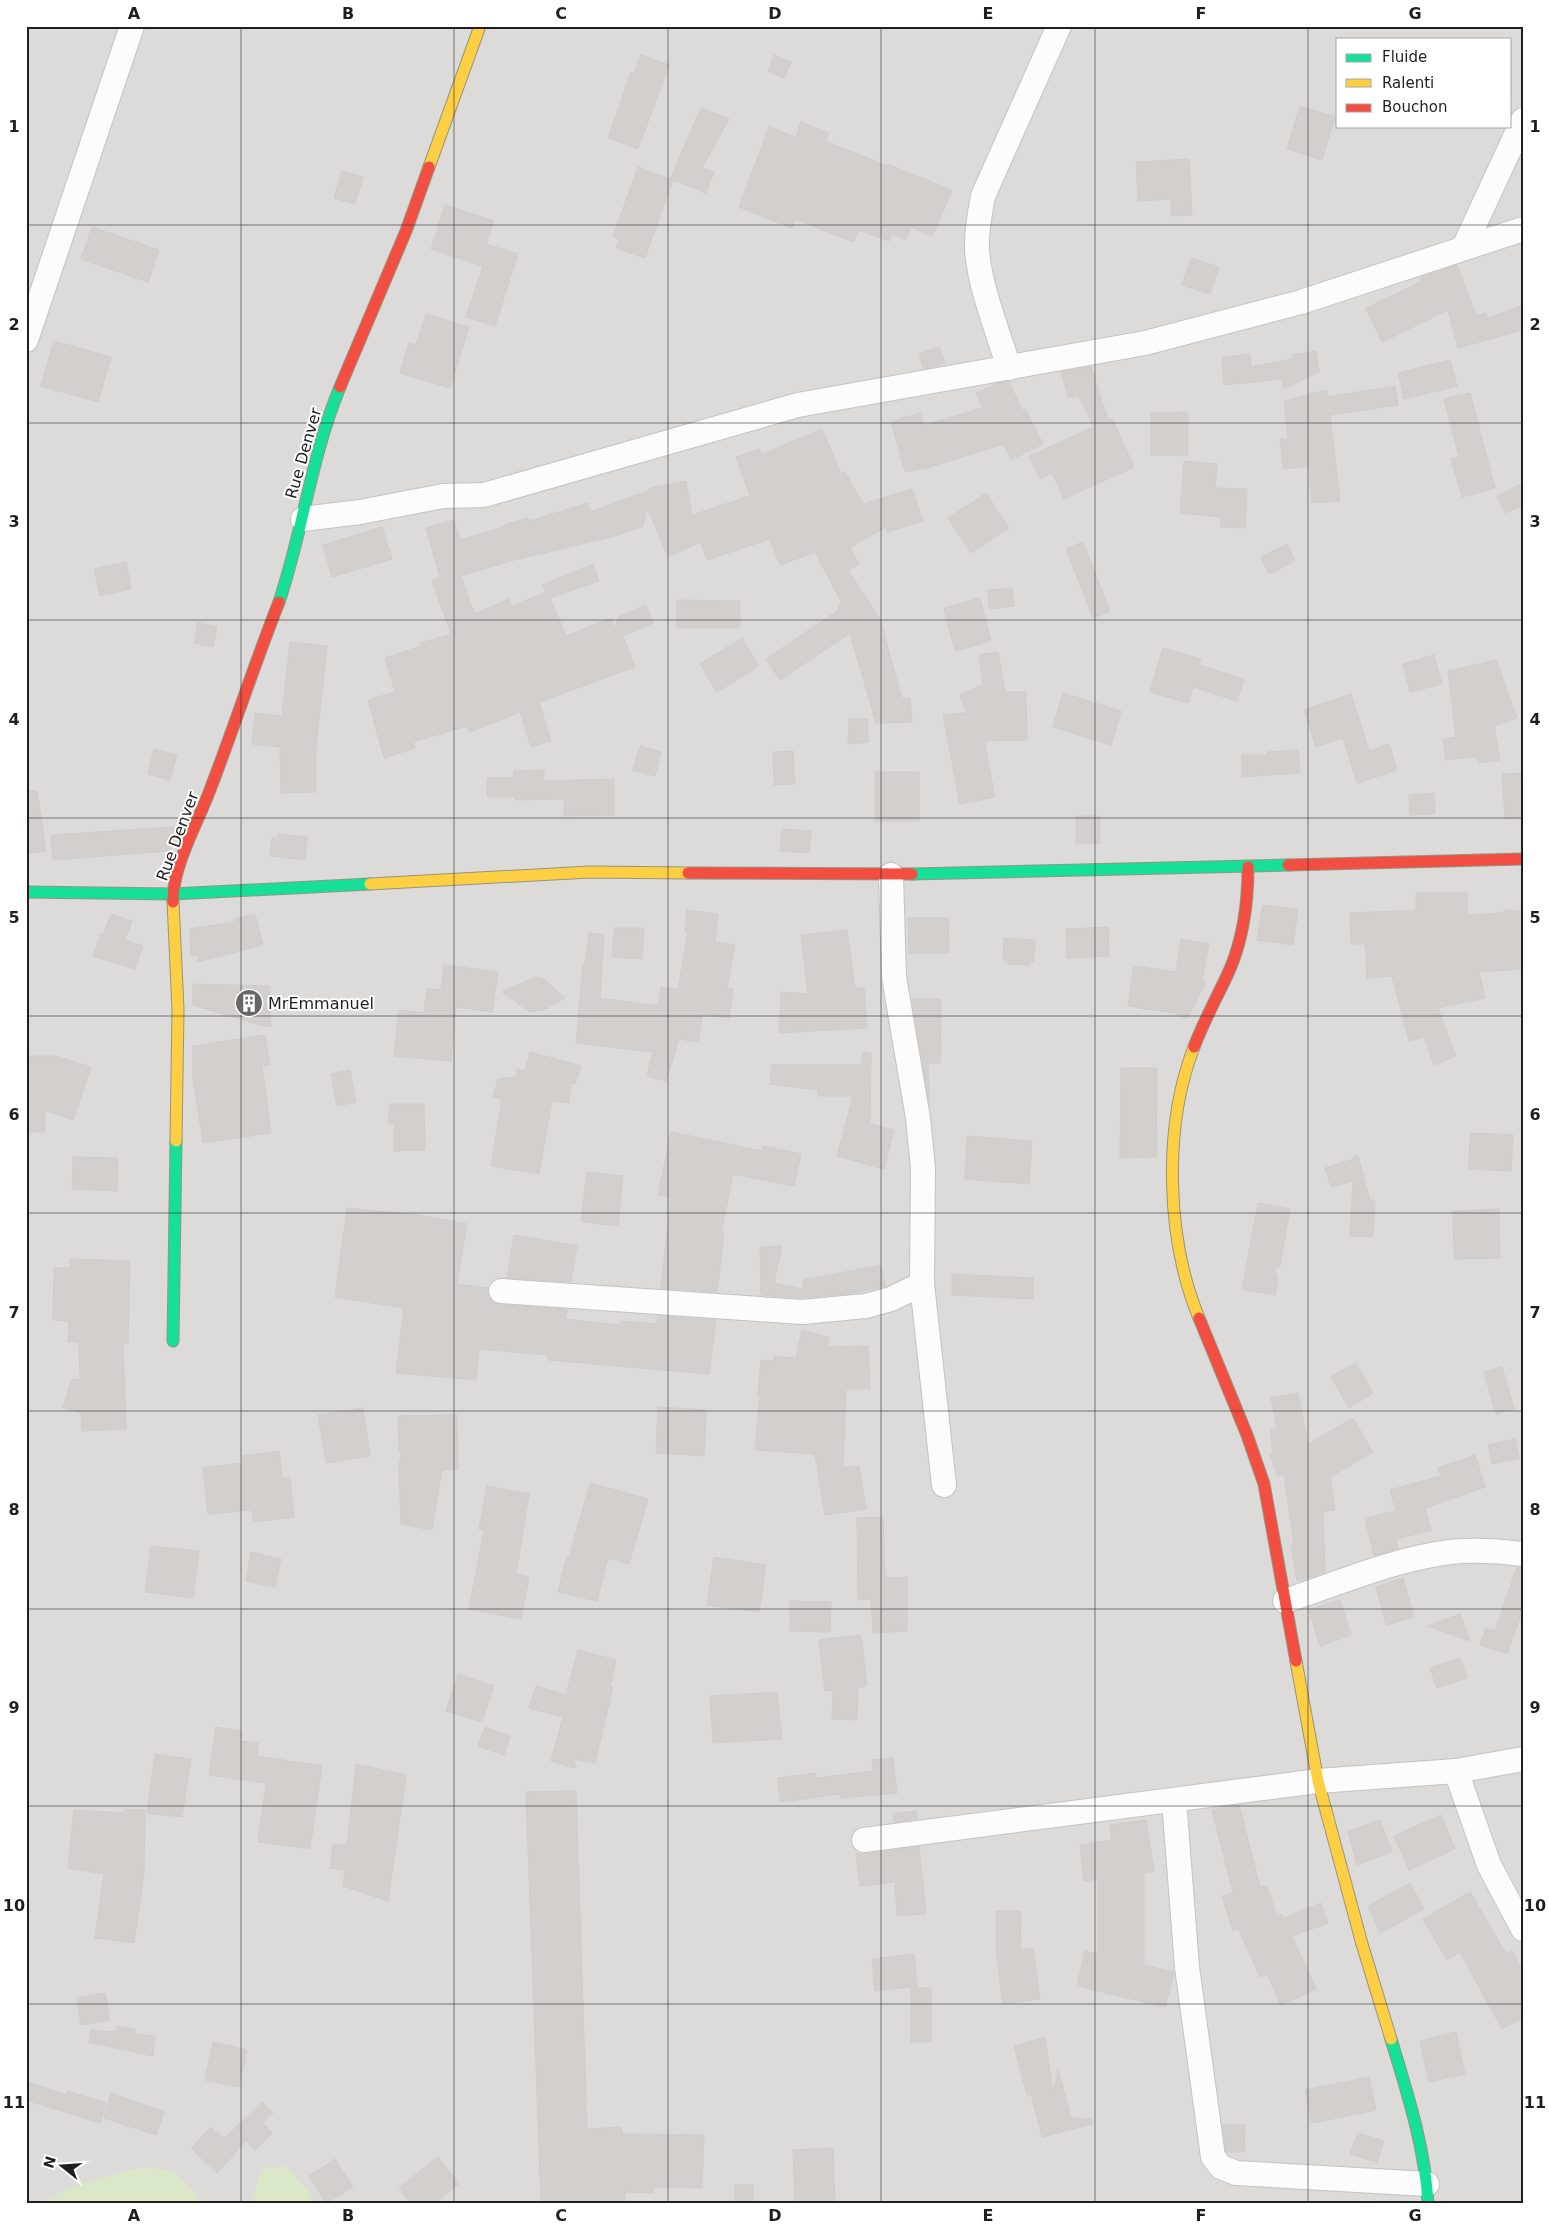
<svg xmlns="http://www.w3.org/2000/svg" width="1549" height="2229" font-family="'DejaVu Sans',sans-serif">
	<rect width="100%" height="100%" fill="#edebe8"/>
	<!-- residential -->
	<path fill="#dcdbd9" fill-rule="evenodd" d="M26,26H1523V2203H313L309,2192L252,2199L254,2203H200L194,2192L74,2186L40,2203H26ZM1338,39H1510V126H1338Z"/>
	<!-- grass -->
	<g fill="#dbe7c9">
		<path d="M286,2166L309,2192L313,2203H254L252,2199L262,2169Z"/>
		<path d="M143,2167L173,2171L194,2192L200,2203H40L74,2186Z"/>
	</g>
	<!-- building -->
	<g fill="#d2cfcd" stroke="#d0ccc9">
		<path d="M641,55L669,65L638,149L608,138L631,72L634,74Z"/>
		<path d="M774,55L791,62L784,78L768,71Z"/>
		<path d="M1300,106L1335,117L1322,160L1287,149Z"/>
		<path d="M701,108L729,119L702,168L714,172L706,193L673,180L645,258L616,248L619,239L613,237L638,167L670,179Z"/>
		<path d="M801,122L829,133L825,141L888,166V164L920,178L921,177L952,191L932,236L911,227L906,240L892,234L889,241L858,230L853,242L795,219L792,228L739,207L769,127L796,137Z"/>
		<path d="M1189,159L1192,215L1172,216L1171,199L1138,201L1136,162Z"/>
		<path d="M342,171L363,177L355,204L334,198Z"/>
		<path d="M445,205L494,221L486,244L518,254L495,326L466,317L483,266L431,249Z"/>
		<path d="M92,227L159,250L148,282L81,259Z"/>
		<path d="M1191,258L1219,267L1210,294L1182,285Z"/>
		<path d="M1457,265L1476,316L1486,313L1487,319L1523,305V330L1458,348L1448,310L1382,342L1366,308L1421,282L1420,278Z"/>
		<path d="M426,314L469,327L450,388L400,373L409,343L416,345Z"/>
		<path d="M54,341L111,357L98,402L41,386Z"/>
		<path d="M939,347L945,363L924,369L919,354Z"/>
		<path d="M1316,351L1319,372L1283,389L1282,379L1224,385L1222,358L1250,354L1251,367L1293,359L1292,355Z"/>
		<path d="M1450,360L1457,386L1404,399L1398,373Z"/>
		<path d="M1091,367L1108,420L1112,418L1134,467L1064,499L1052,473L1040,479L1029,456L1094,427L1078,395L1069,398L1061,372Z"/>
		<path d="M1009,381L1022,411L1025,409L1043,444L1011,460L1004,444L930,467L905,472L891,422L920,413L924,425L983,408L976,393L998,383Z"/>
		<path d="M1395,386L1398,405L1330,415L1340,501L1312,503L1309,466L1283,469L1280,439L1288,438L1284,401L1327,390V397Z"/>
		<path d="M1470,393L1495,488L1462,497L1451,459L1459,457L1444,399Z"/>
		<path d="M1188,412V455H1151V413Z"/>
		<path d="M822,429L841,474L845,472L863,504L912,489L923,521L887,532L886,527L850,547L859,564L848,570L880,619L902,699L910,698L912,722L876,723L850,633L780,680L766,659L840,609L838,606L842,603L815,552L780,565L770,539L707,560L701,542L668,557L647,507L643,526L615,536L514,560L461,576L474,614L509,599L512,606L546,592L543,585L593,564L599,581L550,598L566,636L611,618L615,630L618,617L646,605L653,623L623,636L635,667L539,702L551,741L531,747L520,712L470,732L467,726L413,742L415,748L384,758L368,700L395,692L385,658L422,646L421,643L451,634L432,580L440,577L426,528L454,520L460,540L504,527V525L528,518L529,521L588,503L590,512L650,490V488L686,481L692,515L750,496L736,457L759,449L761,455Z"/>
		<path d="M1184,461L1217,464L1215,488L1247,489L1245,528L1220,527L1221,517L1180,513Z"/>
		<path d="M1523,483V505L1505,513L1497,496Z"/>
		<path d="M986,493L1009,528L971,553L948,518Z"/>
		<path d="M382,527L392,559L332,577L323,545Z"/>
		<path d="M1083,542L1110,611L1093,618L1066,549Z"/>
		<path d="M1287,544L1295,561L1269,574L1261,557Z"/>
		<path d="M126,562L131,589L100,596L94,569Z"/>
		<path d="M1012,588L1014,606L989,609L988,590Z"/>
		<path d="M980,598L991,641L955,651L944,608Z"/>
		<path d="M677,600L740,601V628H677Z"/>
		<path d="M198,623L217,627L213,647L194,643Z"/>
		<path d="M742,638L759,666L717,692L700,664Z"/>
		<path d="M290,642L327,646L316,748V792L281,793L280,747L252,744L255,713L282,716Z"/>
		<path d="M1163,648L1201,659L1199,665L1244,679L1237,701L1193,687L1188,703L1150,692Z"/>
		<path d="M998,652L1005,692H1026L1027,740L984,741L995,797L960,804L943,715L967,713L960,695L983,685L979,655Z"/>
		<path d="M1434,655L1442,684L1410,692L1403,664Z"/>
		<path d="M1496,660L1517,718L1494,726L1500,760L1478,763L1477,756L1446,760L1443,739L1456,737L1448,671Z"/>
		<path d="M1063,693L1121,711L1111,745L1053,727Z"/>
		<path d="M1351,694L1369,751L1389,744L1397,770L1357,783L1343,738L1316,747L1304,710Z"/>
		<path d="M849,719H868V742L848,744Z"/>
		<path d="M640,746L661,752L655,776L633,770Z"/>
		<path d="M154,749L177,755L170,780L148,774Z"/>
		<path d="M1298,750L1300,773L1242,777V755H1267V752Z"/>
		<path d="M793,751L795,784L774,785L773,752Z"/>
		<path d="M544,770V781L614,779V815L564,816V799L515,800V797H487V778H514V771Z"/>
		<rect x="875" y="772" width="44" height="49"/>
		<path d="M1521,773L1523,817L1505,819L1502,774Z"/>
		<path d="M26,791H37L46,851L26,854Z"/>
		<path d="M1434,793L1435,814L1410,815L1409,795Z"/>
		<path d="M1076,816H1100V843L1076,844Z"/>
		<path d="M174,827L175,836L169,851L53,860L51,835Z"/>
		<path d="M782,829L811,831L809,853L780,851Z"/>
		<path d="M278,834L307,837L305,860L270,856L272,838H278Z"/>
		<path d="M1416,893H1467V915L1503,913L1504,910L1523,911V969L1479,972L1485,998L1438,1008L1456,1056L1434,1065L1424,1037L1409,1041L1392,976L1367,978L1365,944H1351L1350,913L1416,910Z"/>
		<path d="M1263,905L1298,909L1293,945L1257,940Z"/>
		<path d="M687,910L718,914L715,942L735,945L727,988L733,989L729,1018L703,1014L698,1042L679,1039L666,1081L647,1076L653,1052L576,1043L583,964H585L589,933L604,935L600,998L658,1006L661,987L678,990L688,932H685Z"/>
		<path d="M111,914L132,921L125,940L143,946L135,969L93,956L101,933L104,934Z"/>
		<path d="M255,914L263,945L197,962L199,955L191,956L190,929L235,922V919Z"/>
		<path d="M908,918H948L949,953H909Z"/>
		<path d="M1108,927L1109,956L1067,958L1066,929Z"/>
		<path d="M614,928H644L642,959L612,957Z"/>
		<path d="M847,930L855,988H864L867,1028L779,1033L781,992L808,994L801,935Z"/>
		<path d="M1004,938L1035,940L1034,962H1030V965L1008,964V960H1003Z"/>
		<path d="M1181,939L1209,944L1202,981L1206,982L1187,1019L1174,1013L1128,1006L1134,966L1176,972Z"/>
		<path d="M444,965L498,972L492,1012L456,1007L451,1061L394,1056L399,1010L424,1013L427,989L441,990Z"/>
		<path d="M535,977L544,979L565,998L543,1010L530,1012L502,992Z"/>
		<path d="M193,984L269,986L271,1027L256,1024L193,1005Z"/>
		<path d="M912,999H941L940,1063H928L929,1101Z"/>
		<path d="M265,1035L270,1065L262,1066L271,1133L203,1143L193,1078V1046Z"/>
		<path d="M530,1052L581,1066L575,1084L571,1083L569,1103L552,1101L539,1174L491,1166L502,1099L493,1097L498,1079L517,1077V1069L525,1071Z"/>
		<path d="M864,1052L871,1053L870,1124L894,1130L884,1169L837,1156L853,1096H818V1090L770,1084L772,1065H861Z"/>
		<path d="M26,1056H56L91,1067L73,1120L45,1110V1132H26Z"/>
		<path d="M1121,1068H1157L1156,1157L1120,1158Z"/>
		<path d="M350,1070L356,1102L337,1106L331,1074Z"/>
		<path d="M390,1104H424L425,1150L394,1151V1123H388Z"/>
		<path d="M671,1132L762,1151L763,1146L801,1154L794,1186L733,1174L721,1233H724L717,1292L661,1288L671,1198L658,1195Z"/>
		<path d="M1470,1133L1513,1135L1511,1171L1469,1169Z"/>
		<path d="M967,1136L1032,1141L1029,1184L965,1179Z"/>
		<path d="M1354,1156H1358L1370,1200H1375L1373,1237L1350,1236L1353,1181L1331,1187L1325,1168L1354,1159Z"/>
		<path d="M73,1157L118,1158L117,1191L72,1189Z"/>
		<path d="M587,1172L623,1176L618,1226L581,1222Z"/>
		<path d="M1258,1203L1290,1209L1280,1266L1275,1268L1278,1280L1275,1295L1242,1289Z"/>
		<path d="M347,1208L418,1215L467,1224L457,1284L488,1288L489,1297L494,1303L500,1305L567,1309L565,1319L620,1325L621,1321L657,1324L658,1316L716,1320L709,1374L548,1360V1355L479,1349L476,1380L396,1373L404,1308L335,1297Z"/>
		<path d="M1499,1209L1500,1258L1454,1259L1453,1211Z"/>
		<path d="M514,1235L577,1246L571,1282L507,1278Z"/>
		<path d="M782,1246L774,1283L802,1289L804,1280L881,1265L885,1286L853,1293L802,1298L761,1295L760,1247Z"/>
		<path d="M70,1259L130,1261L128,1343H123L126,1429L82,1431L81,1413L63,1408L72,1379L80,1380L79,1342H68L69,1321L53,1320L54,1268H70Z"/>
		<path d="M952,1274L1033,1278V1299L952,1295Z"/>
		<path d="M802,1330L830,1338L827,1347L868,1346L870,1389H846L843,1468L859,1466L866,1509L825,1515L815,1454L755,1450L760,1396H758L761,1360L774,1361V1356L796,1358Z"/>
		<path d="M1356,1363L1373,1393L1349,1408L1331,1377Z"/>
		<path d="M1502,1367L1514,1409L1496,1414L1484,1372Z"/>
		<path d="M1298,1393L1308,1444L1353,1418L1373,1452L1330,1477L1335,1510L1323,1512L1325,1572L1297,1581L1291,1544H1294L1284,1475L1278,1476L1270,1455L1273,1454L1270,1430L1277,1429L1271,1398Z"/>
		<path d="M658,1407L706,1410L704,1456L656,1453Z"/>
		<path d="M363,1408L370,1456L326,1463L318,1415Z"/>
		<path d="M457,1415L458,1469L442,1470L432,1530L401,1524L399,1467L402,1451H399L398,1416Z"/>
		<path d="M1515,1439L1519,1458L1492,1464L1488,1445Z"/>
		<path d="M279,1451L282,1478L290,1477L294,1517L254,1522L252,1510L208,1514L203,1468L243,1463L242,1456Z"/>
		<path d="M1475,1455L1485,1487L1425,1508L1431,1530L1396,1539L1398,1549L1374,1556L1365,1518L1396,1511L1390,1490L1441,1476L1438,1468Z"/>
		<path d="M590,1483L648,1499L629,1564L608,1558L597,1601L558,1592L567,1556L569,1557Z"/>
		<path d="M487,1486L529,1494L516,1574L529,1577L521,1619L469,1609L484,1530L479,1529Z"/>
		<path d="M883,1517L885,1578L907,1577V1631L873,1633L871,1599L858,1600L857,1518Z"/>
		<path d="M151,1546L199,1551L193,1598L145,1592Z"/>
		<path d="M251,1552L281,1559L275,1587L246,1581Z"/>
		<path d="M714,1557L766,1565L759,1612L707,1605Z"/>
		<path d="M1517,1567L1523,1568V1609L1507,1654L1480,1645L1486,1628L1495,1631Z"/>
		<path d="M1403,1578L1414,1617L1386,1625L1376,1587Z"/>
		<path d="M1340,1600L1351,1635L1320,1646L1309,1610Z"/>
		<path d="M790,1601L831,1602L830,1632L790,1631Z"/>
		<path d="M1460,1614L1470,1641L1428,1626Z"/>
		<path d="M861,1635L867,1686L858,1687L857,1720L832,1719L833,1690L825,1691L819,1640Z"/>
		<path d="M578,1650L616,1660L610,1686L613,1687L595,1763L575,1759V1768L551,1761L563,1717L529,1708L536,1686L566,1695Z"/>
		<path d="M1460,1658L1467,1678L1437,1688L1430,1668Z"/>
		<path d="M458,1674L494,1686L482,1722L446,1711Z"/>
		<path d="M777,1692L782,1739L713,1743L710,1696Z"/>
		<path d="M216,1727L242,1731L240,1741L258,1743L257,1756L322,1766L310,1849L258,1842L266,1783L209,1775Z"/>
		<path d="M485,1727L510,1736L504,1755L478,1746Z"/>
		<path d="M155,1754L191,1759L182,1817L147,1813Z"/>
		<path d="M893,1758L897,1793L841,1798L840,1794L780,1802L778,1778L816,1773V1778L873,1771L872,1760Z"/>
		<path d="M356,1764L406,1775L388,1901L343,1886L345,1870L330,1868L333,1844L347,1845Z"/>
		<path d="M576,1791L587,2129L621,2127L622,2134L704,2135L702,2188L654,2187V2193L625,2192V2203H541L526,1792Z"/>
		<path d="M1239,1805L1260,1887L1267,1886L1277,1917L1282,1914L1283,1918L1321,1903L1328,1923L1292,1936L1316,1989L1281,2005L1267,1974L1260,1977L1238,1928L1233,1931L1222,1896L1233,1893L1212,1810Z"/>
		<path d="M124,1809L145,1810L144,1874L134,1943L95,1938L104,1874L68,1868L74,1810L124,1813Z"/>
		<path d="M916,1811L917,1819L894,1822L893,1814Z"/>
		<path d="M1441,1815L1455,1849L1409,1870L1394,1836Z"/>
		<path d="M1146,1820L1154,1871L1144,1873V1965L1174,1972L1165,2007L1077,1986L1085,1951L1098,1954V1879L1084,1881L1080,1845L1112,1840L1110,1825Z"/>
		<path d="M1380,1820L1392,1852L1357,1865L1348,1831Z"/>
		<path d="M919,1847L926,1914L897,1916L895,1882L860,1886L856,1853L866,1854Z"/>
		<path d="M1410,1883L1424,1909L1380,1933L1368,1906Z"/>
		<path d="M1470,1892L1506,1954L1512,1951L1523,1971V2018L1502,2029L1460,1952L1447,1960L1423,1919Z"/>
		<path d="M996,1911H1021L1020,1950L1033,1948L1040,1999L1003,2004L996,1951Z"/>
		<path d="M914,1954L917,1986L875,1991L872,1959Z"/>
		<rect x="911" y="1988" width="20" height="54"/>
		<path d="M105,1993L110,2020L81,2025L77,1998Z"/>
		<path d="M117,2026L135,2030L134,2034L155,2036L153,2056L89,2042L91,2030L115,2032Z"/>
		<path d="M1456,2032L1465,2074L1429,2082L1420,2041Z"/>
		<path d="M1045,2037L1053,2094L1058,2069L1071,2118L1092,2119V2124L1042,2137L1031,2094L1027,2095L1014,2046Z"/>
		<path d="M213,2042L247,2050L239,2087L205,2080Z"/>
		<path d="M1369,2077L1376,2110L1312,2123L1305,2090Z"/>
		<path d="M26,2081L66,2095L67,2091L106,2103L100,2123L26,2100Z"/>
		<path d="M111,2093L164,2112L156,2135L104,2118Z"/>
		<path d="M262,2102L273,2113L263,2123L272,2133L255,2150L246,2141L217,2173L191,2148L211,2127L224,2139Z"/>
		<path d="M1223,2125H1245L1244,2152H1226Z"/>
		<path d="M1358,2133L1384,2141L1377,2162L1350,2154Z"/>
		<path d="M833,2148L835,2203H795L793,2150Z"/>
		<path d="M438,2157L459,2184L435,2203H411L399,2188Z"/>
		<path d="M335,2159L353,2187L326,2203L309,2176Z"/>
		<rect x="735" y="2185" width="18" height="18"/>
	</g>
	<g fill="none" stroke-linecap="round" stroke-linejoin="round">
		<!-- street casing -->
		<g stroke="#c4c3c2" stroke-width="26">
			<g id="street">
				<path d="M1464,247L1523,120"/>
				<path d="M26,340L132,26"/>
				<path d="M1009,368C998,332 979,285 977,249C976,231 980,213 983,196L1059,26"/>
				<path d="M303,519L360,512L443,496L484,495L798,405L1145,343L1301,302L1523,229"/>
				<path d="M891,875L894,977L918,1118L923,1168L922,1284L944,1485"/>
				<path d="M501,1291L802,1312L866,1306L891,1299L922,1284"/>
				<path d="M1285,1601C1339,1583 1394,1559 1450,1552C1475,1549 1499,1551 1523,1554"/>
				<path d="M1456,1771L1489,1865L1523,1929"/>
				<path d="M1174,1800L1187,1967L1213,2157L1221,2167L1236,2173L1427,2184"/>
				<path d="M864,1840L1318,1781L1456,1771L1523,1759"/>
			</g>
		</g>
		<!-- fast casing -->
		<g stroke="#949581" stroke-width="13">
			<g id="fast">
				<path d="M279,602C303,531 311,457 340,387"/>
				<path d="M912,874L1288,865"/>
				<path d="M26,892L173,894L370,884"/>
				<path d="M173,1341L176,1141"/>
				<path d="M1391,2039C1407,2092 1425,2147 1428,2203"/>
			</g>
		</g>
		<!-- slow casing -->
		<g stroke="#949581" stroke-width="13">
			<g id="slow">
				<path d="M429,167L480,26"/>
				<path d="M370,884L590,872L688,873"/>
				<path d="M173,902L178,1009L176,1141"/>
				<path d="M1194,1047C1163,1127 1166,1238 1199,1318"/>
				<path d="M1296,1661L1318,1781L1362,1944L1391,2039"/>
			</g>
		</g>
		<!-- jam casing -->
		<g stroke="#949581" stroke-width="13">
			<g id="jam">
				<path d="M340,387L406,231L429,167"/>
				<path d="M1288,865L1523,859"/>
				<path d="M688,873L912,874"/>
				<path d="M173,902C172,868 196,826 208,795C233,731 254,665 279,602"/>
				<path d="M1194,1047C1204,1020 1218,996 1230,969C1244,936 1248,903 1248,867"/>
				<path d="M1199,1318L1247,1435L1264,1484L1296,1661"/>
			</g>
		</g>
		<!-- street -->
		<use href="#street" stroke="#fcfcfc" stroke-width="24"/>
		<!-- fast -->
		<use href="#fast" stroke="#16e098" stroke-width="11"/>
		<!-- slow -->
		<use href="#slow" stroke="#ffcf43" stroke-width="11"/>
		<!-- jam -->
		<use href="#jam" stroke="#f24e42" stroke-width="11"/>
	</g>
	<!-- grid -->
	<path fill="none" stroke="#1f1f1f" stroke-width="1" stroke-opacity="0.55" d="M241,26V2203M454,26V2203M668,26V2203M881,26V2203M1095,26V2203M1308,26V2203M26,225H1523M26,423H1523M26,620H1523M26,818H1523M26,1016H1523M26,1213H1523M26,1411H1523M26,1609H1523M26,1806H1523M26,2004H1523"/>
	<!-- icons -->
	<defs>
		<g id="building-disc" transform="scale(1.4375)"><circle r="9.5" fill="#676665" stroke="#fff"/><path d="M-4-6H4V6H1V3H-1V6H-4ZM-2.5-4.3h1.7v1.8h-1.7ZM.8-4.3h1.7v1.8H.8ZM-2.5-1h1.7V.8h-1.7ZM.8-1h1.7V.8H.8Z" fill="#fff"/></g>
	</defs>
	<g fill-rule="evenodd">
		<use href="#building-disc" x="249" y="1003"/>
	</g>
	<g text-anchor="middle" stroke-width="4" stroke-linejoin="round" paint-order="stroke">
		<!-- street labels -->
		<g font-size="16" fill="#1f1f1f" stroke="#fff">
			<text transform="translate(303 453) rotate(-74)" y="6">Rue Denver</text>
			<text transform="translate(177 836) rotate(-70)" y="6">Rue Denver</text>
		</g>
		<!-- poi labels -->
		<g font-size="16" fill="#1f1f1f" stroke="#fff" text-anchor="start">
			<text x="268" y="1009">MrEmmanuel</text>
		</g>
	</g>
	<!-- border -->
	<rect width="1549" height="2229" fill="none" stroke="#ffffff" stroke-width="55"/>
	<!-- legend -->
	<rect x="1336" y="38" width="175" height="90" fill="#ffffff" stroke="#a5a5a5"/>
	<rect x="1346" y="54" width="25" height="8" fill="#16e098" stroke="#a5a5a5"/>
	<text x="1382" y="62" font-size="15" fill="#1f1f1f">Fluide</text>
	<rect x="1346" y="79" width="25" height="8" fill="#ffcf43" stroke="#a5a5a5"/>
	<text x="1382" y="88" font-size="15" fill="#1f1f1f">Ralenti</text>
	<rect x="1346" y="104" width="25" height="8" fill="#f24e42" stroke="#a5a5a5"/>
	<text x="1382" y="112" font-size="15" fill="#1f1f1f">Bouchon</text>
	<!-- north arrow -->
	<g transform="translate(62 2166) rotate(287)" stroke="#ffffff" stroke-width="4" paint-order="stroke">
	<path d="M0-4L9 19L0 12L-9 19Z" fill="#1f1f1f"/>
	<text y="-8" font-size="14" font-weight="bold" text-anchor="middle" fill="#1f1f1f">N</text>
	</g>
	<rect x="28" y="28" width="1494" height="2174" fill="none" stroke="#1f1f1f" stroke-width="2"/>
	<g font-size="16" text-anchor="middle" font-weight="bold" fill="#1f1f1f">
		<text x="134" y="19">A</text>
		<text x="348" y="19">B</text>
		<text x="561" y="19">C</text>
		<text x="775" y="19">D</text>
		<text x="988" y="19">E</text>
		<text x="1201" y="19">F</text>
		<text x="1415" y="19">G</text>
		<text x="14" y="132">1</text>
		<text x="1535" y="132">1</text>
		<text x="14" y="330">2</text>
		<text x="1535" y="330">2</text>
		<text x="14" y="527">3</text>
		<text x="1535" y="527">3</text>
		<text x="14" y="725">4</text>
		<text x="1535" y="725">4</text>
		<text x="14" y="923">5</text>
		<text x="1535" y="923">5</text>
		<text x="14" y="1120">6</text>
		<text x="1535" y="1120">6</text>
		<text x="14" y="1318">7</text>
		<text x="1535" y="1318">7</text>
		<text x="14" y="1515">8</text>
		<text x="1535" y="1515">8</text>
		<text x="14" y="1713">9</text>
		<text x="1535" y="1713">9</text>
		<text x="14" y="1911">10</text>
		<text x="1535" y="1911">10</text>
		<text x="14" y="2108">11</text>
		<text x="1535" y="2108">11</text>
		<text x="134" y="2221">A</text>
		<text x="348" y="2221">B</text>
		<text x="561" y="2221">C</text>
		<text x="775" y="2221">D</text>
		<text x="988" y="2221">E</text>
		<text x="1201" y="2221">F</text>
		<text x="1415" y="2221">G</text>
	</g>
</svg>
